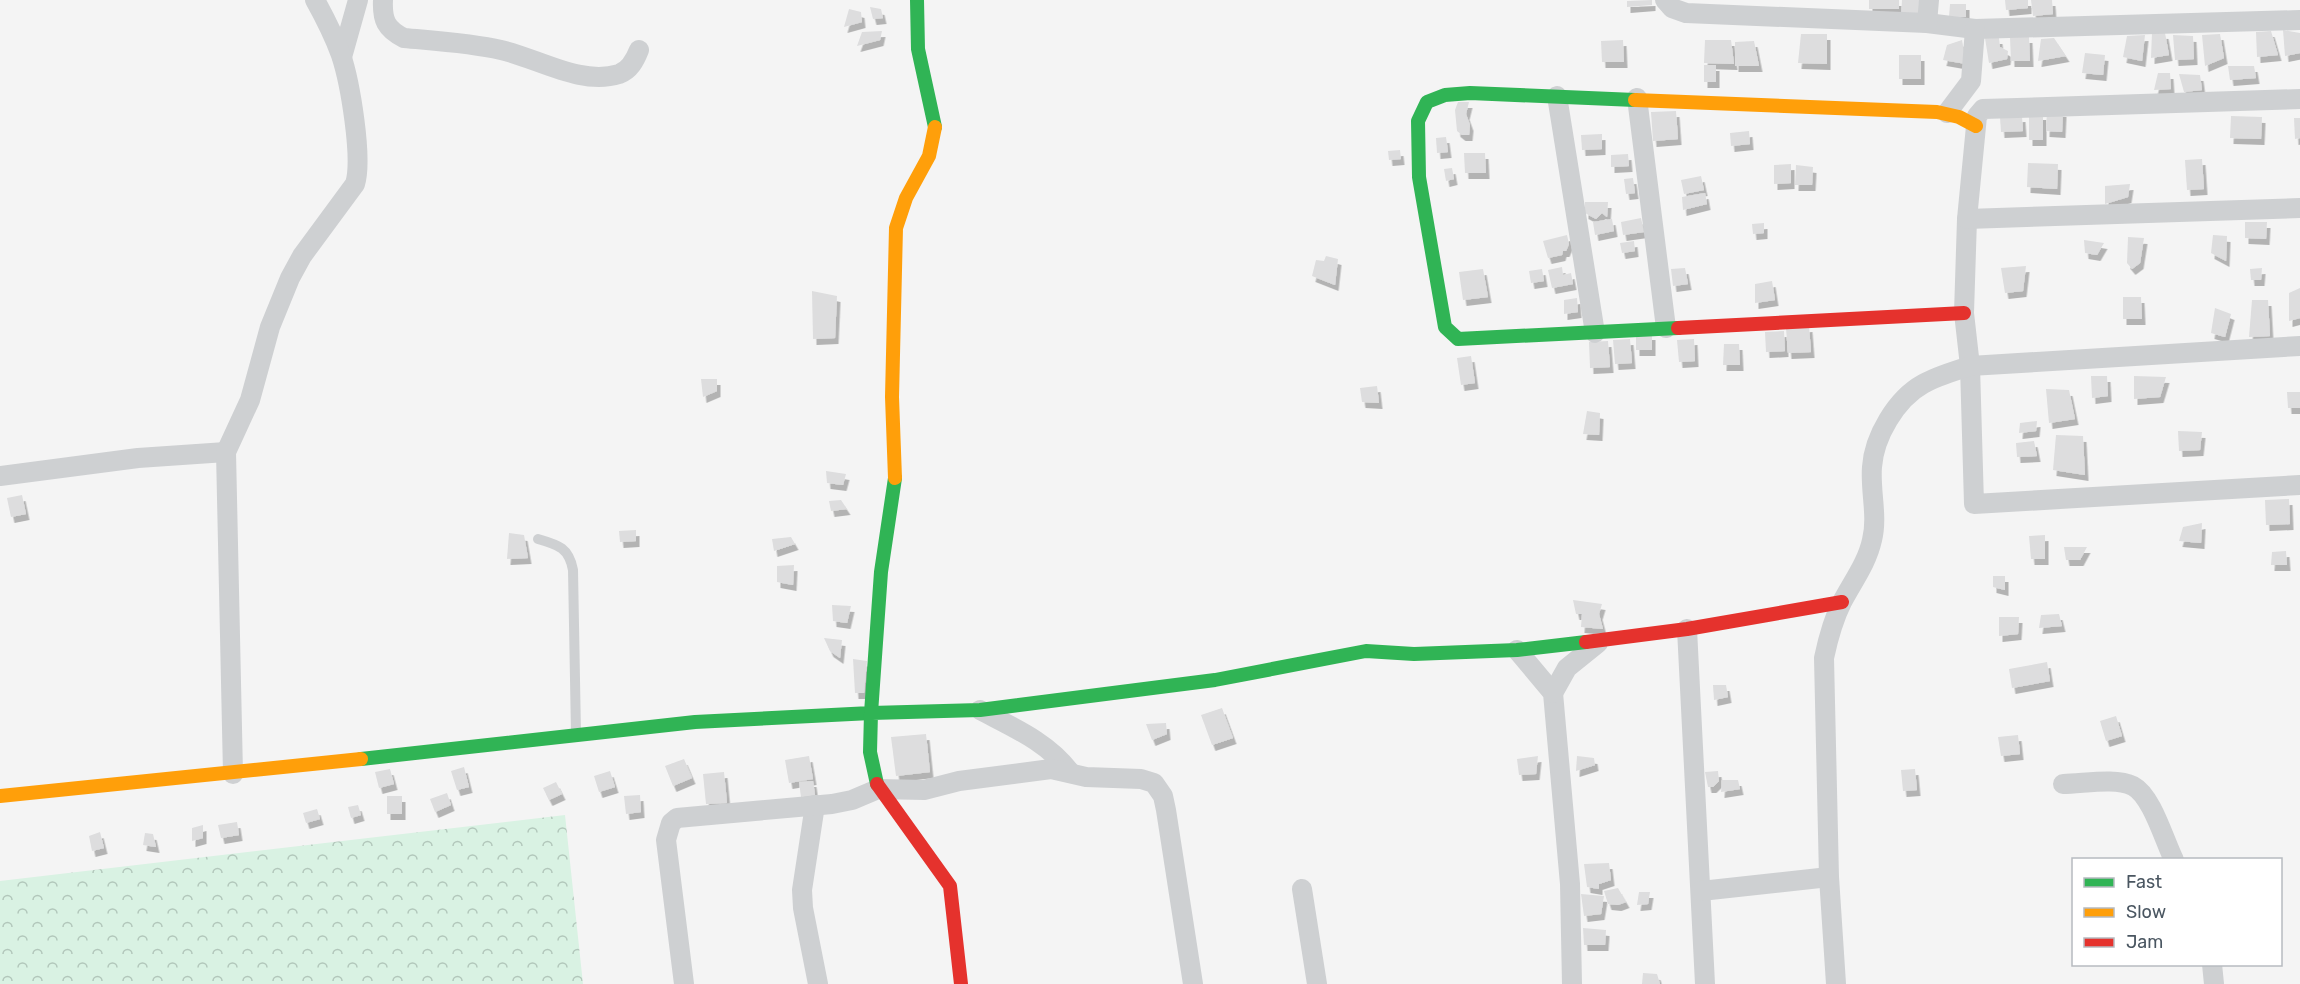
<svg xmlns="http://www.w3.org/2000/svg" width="2300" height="984" font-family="Rubik,sans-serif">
	<defs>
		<pattern id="forest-crowns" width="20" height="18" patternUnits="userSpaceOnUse" patternTransform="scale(1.5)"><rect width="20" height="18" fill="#d9f2e3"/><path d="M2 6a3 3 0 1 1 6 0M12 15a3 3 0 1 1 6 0" fill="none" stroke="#b2c7bb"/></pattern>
		<filter id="shadow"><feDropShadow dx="3.5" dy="6" stdDeviation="0" flood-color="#0004"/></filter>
	</defs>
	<rect width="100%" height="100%" fill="#f4f4f4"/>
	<!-- forest -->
	<path fill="url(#forest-crowns)" d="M565,815L583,984H0V881Z"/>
	<!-- building -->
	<g fill="#ddddde" filter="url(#shadow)">
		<path d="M1652,0V5L1627,7V1Z"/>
		<rect x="1869" y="0" width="30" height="9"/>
		<path d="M1902,0H1925L1926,16L1901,15Z"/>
		<path d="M2005,0H2028V8L2006,10Z"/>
		<path d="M2031,0H2052L2053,14L2033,16Z"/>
		<path d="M1950,4H1966V17H1949Z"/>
		<path d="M870,7L881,9L883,18L873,19Z"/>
		<path d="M849,9L861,12L862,22L844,27Z"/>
		<path d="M2283,30L2300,33V53L2285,56Z"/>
		<path d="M882,31L880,40L857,46L862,32Z"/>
		<path d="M2271,31L2278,55L2257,57L2256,32Z"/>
		<path d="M2152,32L2165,33L2169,55L2151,58Z"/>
		<path d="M1801,34H1827V64L1798,63Z"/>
		<path d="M2220,34L2224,58L2205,66L2202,35Z"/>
		<path d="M2145,35L2142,61L2123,57L2127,36Z"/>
		<path d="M2173,35L2193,36L2194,59L2175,60Z"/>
		<path d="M2010,37H2029L2030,61H2011Z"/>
		<path d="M1985,38H1999L2000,47L2008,51L2007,59L1989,63Z"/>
		<path d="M2054,38L2066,56L2038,61L2041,39Z"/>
		<path d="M1623,40L1624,62H1602L1601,41Z"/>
		<path d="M1705,40H1731L1734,64L1704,63Z"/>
		<path d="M1962,40L1966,64L1943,60L1947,45Z"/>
		<path d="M1754,41L1759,66H1735V42Z"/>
		<path d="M2085,53L2105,55L2103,75L2082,73Z"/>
		<rect x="1899" y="55" width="22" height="24"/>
		<rect x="1704" y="65" width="12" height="17"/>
		<path d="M2228,66H2254L2256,78L2230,80Z"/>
		<path d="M2158,73H2170L2171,89L2154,90Z"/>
		<path d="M2179,74L2200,75L2202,90L2184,92Z"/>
		<path d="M1458,102H1469L1466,114L1470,125L1469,135H1462L1457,131L1455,110Z"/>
		<path d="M2047,110L2063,111L2062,132L2046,131Z"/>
		<path d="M1676,111L1678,139L1653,141L1651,112Z"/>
		<rect x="2029" y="114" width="14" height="26"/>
		<path d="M2022,116L2023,131L2001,132L2000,117Z"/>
		<path d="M2231,116L2262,117L2261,139L2230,138Z"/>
		<path d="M2294,118H2300V138L2295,139Z"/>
		<path d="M1749,131L1750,144L1731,146L1730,133Z"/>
		<path d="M1602,134V149L1582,150L1581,135Z"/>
		<path d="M1446,137L1448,152L1437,153L1436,138Z"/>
		<path d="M1400,150L1401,159L1389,160L1388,151Z"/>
		<path d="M1464,153H1485L1486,173H1465Z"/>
		<path d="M1628,154L1629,166L1611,167V155Z"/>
		<path d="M2202,159L2204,189L2187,190L2185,160Z"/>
		<path d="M2028,163L2058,164L2057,189L2027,187Z"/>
		<path d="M1791,164V183L1774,184V165Z"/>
		<path d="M1796,165L1813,167L1812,185H1795Z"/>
		<path d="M1452,168L1454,179L1446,181L1444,169Z"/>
		<path d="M1701,176L1704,190L1684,194L1681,180Z"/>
		<path d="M1633,178L1635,193L1626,194L1624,179Z"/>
		<path d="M2130,184L2128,197L2105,204V186Z"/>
		<path d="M1705,193L1707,204L1683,210L1682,197Z"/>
		<path d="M1585,202H1608L1607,217L1602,213L1596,219L1585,213Z"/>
		<path d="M1641,218L1644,232L1623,235L1621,222Z"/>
		<path d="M1612,219L1614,231L1595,235L1593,222Z"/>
		<path d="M2245,222H2267L2266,239L2245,238Z"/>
		<path d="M1764,223V233L1753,234L1752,224Z"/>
		<path d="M1567,235L1569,244L1566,251H1563L1562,255L1548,258L1543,241Z"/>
		<path d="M2213,235L2227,236L2226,261L2211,253Z"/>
		<path d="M2128,237L2144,238L2140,263L2132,269L2127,263Z"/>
		<path d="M2084,240L2104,243L2097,255L2085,253Z"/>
		<path d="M1634,241L1635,251L1622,253L1620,243Z"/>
		<path d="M1326,256L1338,259L1335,285L1312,276L1316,260L1324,261Z"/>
		<path d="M2026,266L2023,291L2005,293L2001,268Z"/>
		<path d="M1562,267L1563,275L1571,273L1573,284L1552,288L1548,270Z"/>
		<path d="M1685,268L1688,284L1673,286L1671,269Z"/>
		<path d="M2262,268L2261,280H2251L2250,269Z"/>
		<path d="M1483,269L1488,297L1463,300L1459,272Z"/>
		<path d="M1542,269L1544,281L1531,283L1529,271Z"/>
		<path d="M1772,281L1775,300L1755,303V284Z"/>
		<path d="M2300,288V318L2289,321V293Z"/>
		<path d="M812,291L837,296L835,338L813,339Z"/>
		<path d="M2123,297H2141L2142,319H2123Z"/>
		<path d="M1577,298L1578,312L1564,314V300Z"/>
		<path d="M2252,300H2268L2270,336L2249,337Z"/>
		<path d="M2215,308L2231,314L2225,337L2211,333Z"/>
		<path d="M1809,326L1811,352L1788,353L1786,328Z"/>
		<path d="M1784,331L1785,351L1766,352L1765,332Z"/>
		<rect x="1636" y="334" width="16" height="16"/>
		<path d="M1630,339L1632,363L1615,364L1613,340Z"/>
		<path d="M1694,339L1695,361L1679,362L1677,340Z"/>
		<path d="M1608,341L1610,367L1590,368L1589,342Z"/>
		<path d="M1724,344H1739L1740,365H1723Z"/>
		<path d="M1471,356L1475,383L1461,385L1457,358Z"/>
		<path d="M2091,376H2107L2108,396L2092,398Z"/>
		<path d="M2134,376L2166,377L2160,397L2134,399Z"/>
		<path d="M701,379H717V391L703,397Z"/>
		<path d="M1377,386L1379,403L1362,402L1360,388Z"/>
		<path d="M2046,389L2069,390L2075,419L2049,423Z"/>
		<path d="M2287,392H2300V408H2288Z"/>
		<path d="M1587,411L1600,413L1599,435L1583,434Z"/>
		<path d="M2037,421L2036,431L2019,433L2020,423Z"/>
		<path d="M2178,431L2202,432L2200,450L2179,451Z"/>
		<path d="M2056,435L2083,436L2085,475L2053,470Z"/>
		<path d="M2034,441L2037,456L2017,457L2016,443Z"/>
		<path d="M826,471L846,474L843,485L827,483Z"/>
		<path d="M22,495L26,514L11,517L7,498Z"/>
		<path d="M2289,499L2290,524L2266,525L2265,500Z"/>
		<path d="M841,500L847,509L831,511L829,501Z"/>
		<path d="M2202,523L2201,543L2179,541L2183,527Z"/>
		<path d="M636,530V541L620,542L619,531Z"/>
		<path d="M509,533L524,535L528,558L507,559Z"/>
		<path d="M2045,535V559H2031L2029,536Z"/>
		<path d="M791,537L795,544L774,551L772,539Z"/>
		<path d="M2064,547H2087L2080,560H2066Z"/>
		<path d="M2286,551L2287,565H2271L2272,552Z"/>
		<path d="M794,565L793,585L777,582V566Z"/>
		<path d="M1993,576H2005V590L1993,587Z"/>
		<path d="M1573,600L1602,604L1599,614L1603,629L1581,627L1582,614H1576Z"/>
		<path d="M832,605L851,606L847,623L833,621Z"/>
		<path d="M2059,614L2062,626L2039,628L2041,615Z"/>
		<path d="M1999,617H2019L2018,634L1999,636Z"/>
		<path d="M824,638L842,640L840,658L830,651Z"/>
		<path d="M853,659L867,661L864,693H855Z"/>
		<path d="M2047,662L2050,681L2012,688L2009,669Z"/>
		<path d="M1713,685H1726L1728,697L1714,700Z"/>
		<path d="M1222,708L1233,738L1212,745L1201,715Z"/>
		<path d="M2116,716L2122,736L2106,741L2100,721Z"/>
		<path d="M1166,723L1167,734L1152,740L1146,724Z"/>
		<path d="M926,734L930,772L896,776L891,737Z"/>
		<path d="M2018,735L2020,754L2001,756L1998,737Z"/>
		<path d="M809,756L813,779L789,783L785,760Z"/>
		<path d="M1538,756L1536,774L1519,775L1517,759Z"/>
		<path d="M1577,756L1594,758L1595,765L1576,771Z"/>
		<path d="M684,759L692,778L673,786L665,766Z"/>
		<path d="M464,767L469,787L457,790L451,771Z"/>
		<path d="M390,769L394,784L379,788L375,772Z"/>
		<path d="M1915,769L1917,790L1903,791L1901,770Z"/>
		<path d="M610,771L615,787L599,792L594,776Z"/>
		<path d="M1718,771L1719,781L1713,787H1708L1705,772Z"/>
		<path d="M724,772L727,803L706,804L703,774Z"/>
		<path d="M1722,780H1738L1740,789L1721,792Z"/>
		<path d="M813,781L815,795L801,797L799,782Z"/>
		<path d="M556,782L562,794L549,800L543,788Z"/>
		<path d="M447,793L451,805L435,812L430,799Z"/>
		<path d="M640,795L641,812L626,814L624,796Z"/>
		<rect x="387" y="796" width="15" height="18"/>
		<path d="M358,805L361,815L351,818L348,807Z"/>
		<path d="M317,809L320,819L306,823L303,813Z"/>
		<path d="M237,822L239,835L221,838L218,825Z"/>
		<path d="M203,825V838L192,841V828Z"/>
		<path d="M100,832L104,848L92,851L89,836Z"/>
		<path d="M145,833L153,834L156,847L143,845Z"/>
		<path d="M1609,863L1611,880L1599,884V889L1587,887L1584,864Z"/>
		<path d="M1618,888L1626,902L1618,905L1608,904L1604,891Z"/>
		<path d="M1639,892H1650L1648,904L1637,905Z"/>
		<path d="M1581,894L1604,896L1601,914L1584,916Z"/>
		<path d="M1583,928L1606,930L1605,945H1584Z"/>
		<path d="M1643,973L1657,974L1660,984H1642Z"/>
	</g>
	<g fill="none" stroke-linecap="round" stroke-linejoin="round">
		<!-- lane -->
		<path stroke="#ced0d2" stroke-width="10" d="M538,539C559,545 569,548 573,570L576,734"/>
		<!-- street -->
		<g stroke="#ced0d2" stroke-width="20">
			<path d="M383,0C382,20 386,29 404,38C436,41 470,43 501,50C537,58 581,86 619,74C630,70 635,60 639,50"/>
			<path d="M1665,0L1672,8L1686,13L1927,23L1975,29L2300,20"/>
			<path d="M1927,23L1929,0"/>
			<path d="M342,57L358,0"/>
			<path d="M1557,96L1595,333"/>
			<path d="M1637,98L1666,328"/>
			<path d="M2300,99L1983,109L1977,116L1967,219L1964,313L1970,366L1974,504L2300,485"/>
			<path d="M1947,113L1971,81L1975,29"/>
			<path d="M1967,219L2300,208"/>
			<path d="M0,476L138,458L226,452"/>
			<path d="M1687,629L1705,984"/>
			<path d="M1517,650L1553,693L1570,884L1572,984"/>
			<path d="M1553,693L1567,668L1598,643"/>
			<path d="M980,710C1012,727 1048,742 1070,772"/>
			<path d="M233,774L226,452L250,400L270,327L290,278L302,256L355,184C363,158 350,82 341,55C334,36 325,18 315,0"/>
			<path d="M2063,784C2083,784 2115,777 2133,786C2152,796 2164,840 2174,860"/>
			<path d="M815,805L802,890L803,908L818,984"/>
			<path d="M1302,889L1317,984"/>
			<path d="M1701,891L1829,877"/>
			<path d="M2212,964L2214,984"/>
			<path d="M684,984L666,840L671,823L677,818L832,804L852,800L878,789L924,790L959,781L1051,769L1086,777L1141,779L1154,783L1163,796L1166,810L1193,984"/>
			<path d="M1836,984L1829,877L1824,658C1828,639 1833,620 1842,602C1853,581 1867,563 1872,540C1878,516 1870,491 1872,467C1874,437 1896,399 1923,384C1937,376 1955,371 1970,366L2300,346"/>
		</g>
		<!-- fast -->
		<g stroke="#30b455" stroke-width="14">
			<path d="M917,0L918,49L935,127"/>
			<path d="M1635,100L1470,93L1445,95L1427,102L1418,121L1419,177L1445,327L1458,339L1678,328"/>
			<path d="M361,759L695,722L871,713L881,572L895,478"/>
			<path d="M877,784L870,752L871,713L980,710L1215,680L1366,651L1414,654L1517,650L1586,642"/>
		</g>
		<!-- slow -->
		<g stroke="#ff9f0a" stroke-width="14">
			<path d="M1635,100L1937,112L1959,117L1976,126"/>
			<path d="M895,478L892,397L896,228L906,198L929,156L935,127"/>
			<path d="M0,796L361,759"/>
		</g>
		<!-- jam -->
		<g stroke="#e5322d" stroke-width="14">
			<path d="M1678,328L1964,313"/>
			<path d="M1586,642L1687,629L1842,602"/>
			<path d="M877,784L950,886L961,984"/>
		</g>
	</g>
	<!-- legend -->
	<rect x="2072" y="858" width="210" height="108" fill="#ffffff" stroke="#b7bbc0" stroke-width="1.5"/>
	<rect x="2084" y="878" width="30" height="9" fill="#30b455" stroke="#b7bbc0" stroke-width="1.5"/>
	<text x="2126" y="888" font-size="18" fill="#4a5661">Fast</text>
	<rect x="2084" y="908" width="30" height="9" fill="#ff9f0a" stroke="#b7bbc0" stroke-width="1.5"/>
	<text x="2126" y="918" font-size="18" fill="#4a5661">Slow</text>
	<rect x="2084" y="938" width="30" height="9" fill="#e5322d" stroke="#b7bbc0" stroke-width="1.5"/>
	<text x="2126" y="948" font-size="18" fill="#4a5661">Jam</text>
</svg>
